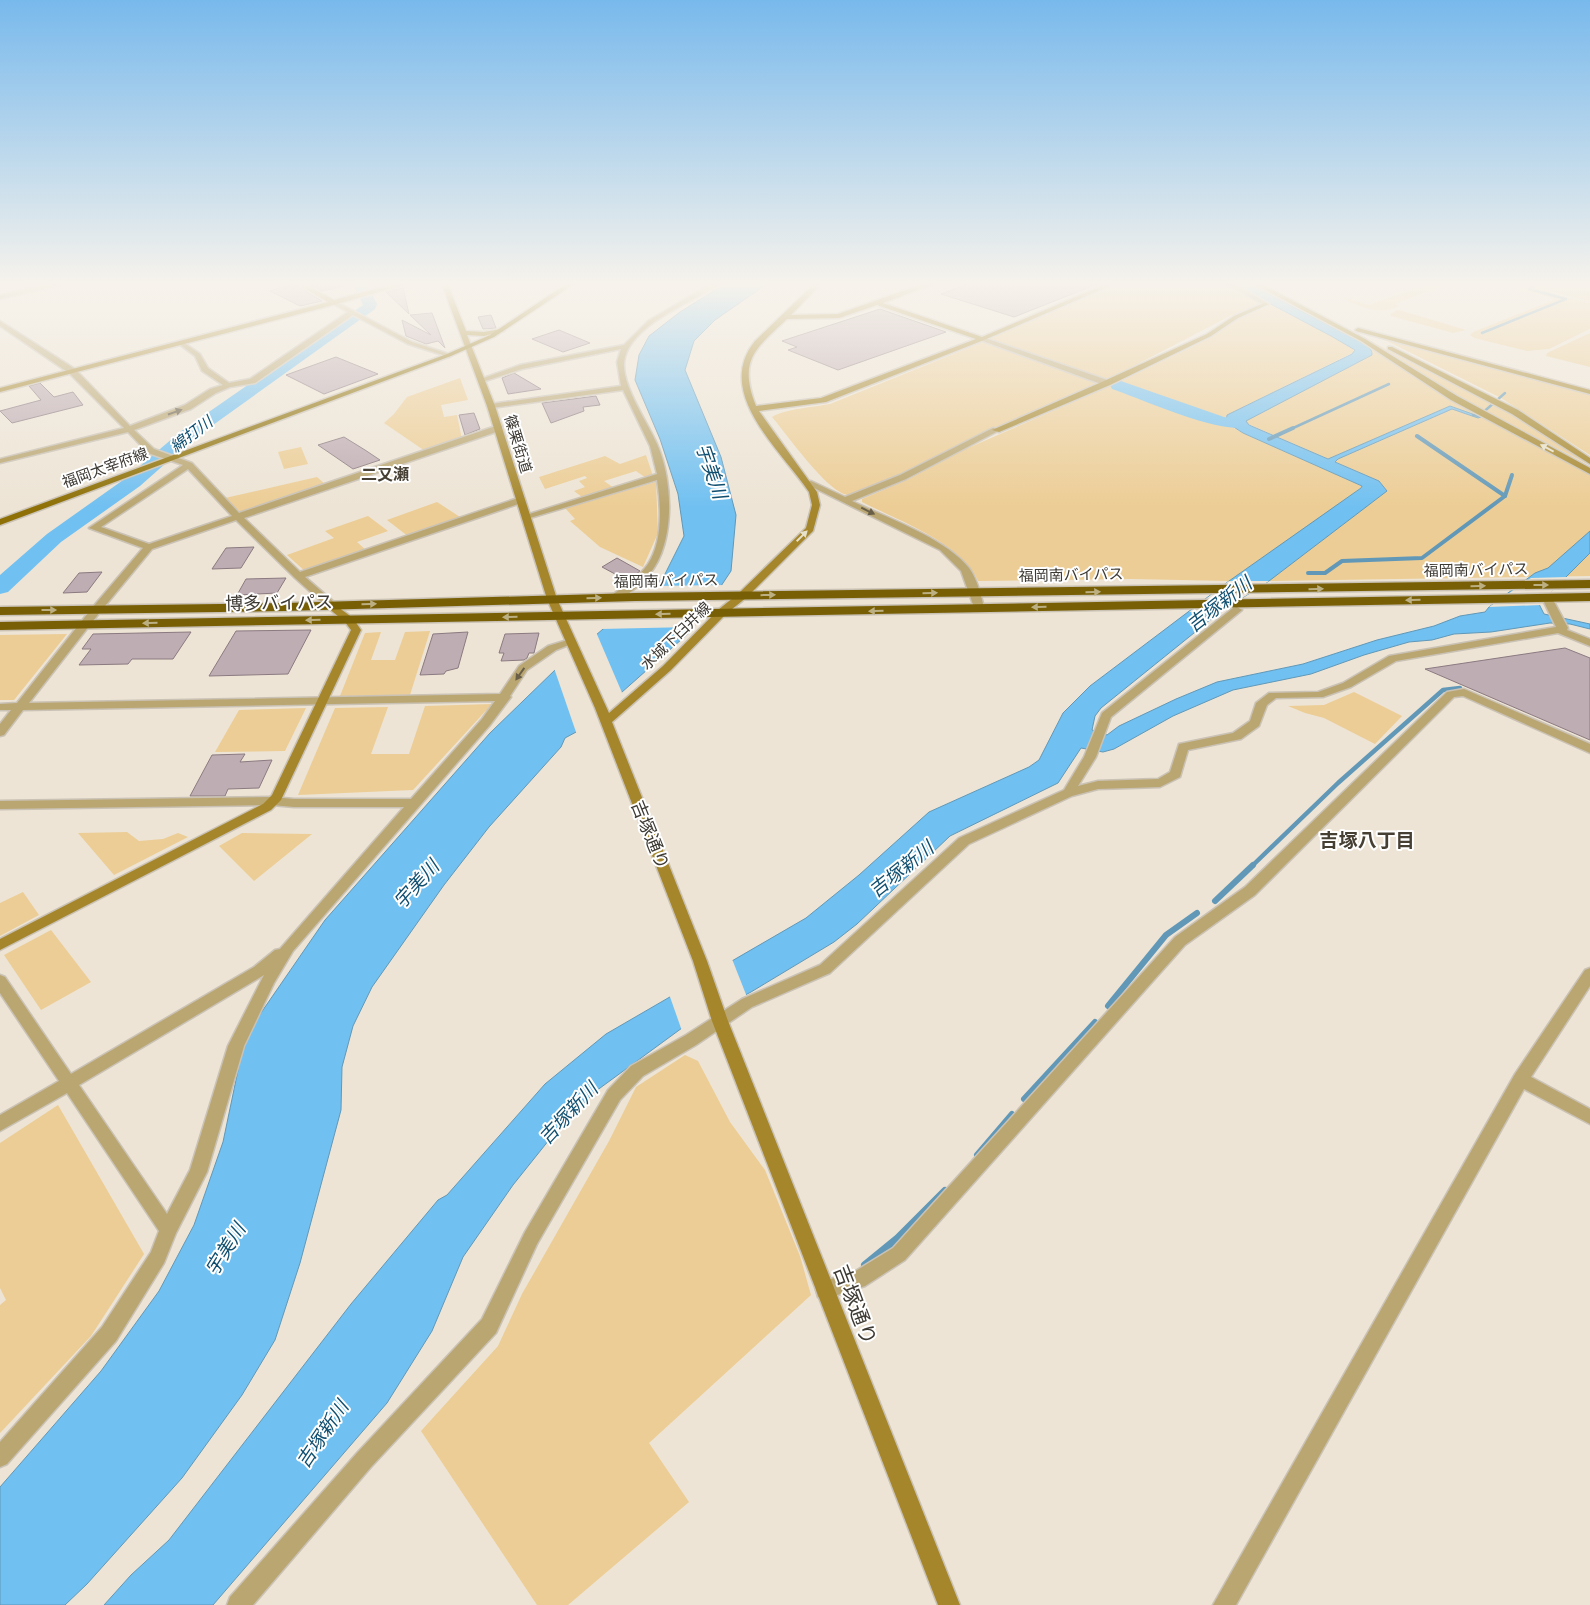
<svg xmlns="http://www.w3.org/2000/svg" width="1590" height="1605" font-family="'Titillium Web','Noto Sans JP',sans-serif">
	<rect width="100%" height="100%" fill="#ede4d5"/>
	<!-- green -->
	<g fill="#eccd95">
		<path d="M1123,282H1222L1261,303L1230,316L1107,380L989,339Z"/>
		<path d="M1432,282H1454L1394,304L1400,306C1377,315 1362,308 1341,297L1369,305Z"/>
		<path d="M1495,282H1536L1534,286L1543,291L1590,303V329L1549,349L1527,351L1474,338L1470,335L1473,332L1556,299Z"/>
		<path d="M1541,282H1590V302L1543,289L1537,285Z"/>
		<path d="M1271,305L1352,347L1354,352L1227,415L1225,420L1232,427L1243,433L1362,486L1357,492L1229,581L1131,579L978,581C962,543 897,520 862,502V499L907,480L961,451L1115,384L1198,344L1240,318Z"/>
		<path d="M1398,310H1399L1466,330L1453,333L1391,316L1390,314Z"/>
		<path d="M1316,311L1404,359L1510,413L1589,465L1459,397L1390,353Z"/>
		<path d="M1590,333V367L1546,356L1547,353Z"/>
		<path d="M1388,339L1590,394V455L1501,398L1385,340Z"/>
		<path d="M1357,340L1449,398L1590,475V576L1269,581L1387,491L1379,481L1335,462L1338,459L1452,409L1478,418L1476,416L1450,406L1328,459L1246,423L1245,421L1372,355L1371,348Z"/>
		<path d="M983,342L1100,383L981,435L902,474L849,495C829,495 786,433 772,417C785,409 814,407 830,404Z"/>
		<path d="M460,378L468,400L441,405L444,417L457,415L462,439L425,451L384,423L394,414L407,397Z"/>
		<path d="M301,447L308,464L284,469L278,452Z"/>
		<path d="M646,455L653,476L646,478L636,471L604,481L614,488L582,497L574,491L585,487L579,481L587,478L585,476L545,489L539,477L605,456L620,464Z"/>
		<path d="M317,477L325,484L240,512L225,498Z"/>
		<path d="M656,482L658,533L643,567L600,547L570,521L575,519L565,508Z"/>
		<path d="M437,502L460,517L409,537L387,520Z"/>
		<path d="M368,516L388,531L357,542L367,551L306,572L287,555L334,538L325,531Z"/>
		<path d="M430,631L410,695L340,696L365,633L381,632L371,660H395L405,632Z"/>
		<path d="M67,634L14,700H0V635Z"/>
		<path d="M1354,692L1402,716L1375,744L1324,718L1305,713L1288,706L1324,705Z"/>
		<path d="M492,704L413,790L298,795L335,708L388,707L371,754H409L425,706Z"/>
		<path d="M306,708L285,751L215,752L239,710Z"/>
		<path d="M127,832L139,841L163,839L178,833L188,837L114,875L78,833Z"/>
		<path d="M242,833L312,834L254,881L219,846Z"/>
		<path d="M23,892L39,915L0,936V903Z"/>
		<path d="M51,930L91,982L41,1010L4,955Z"/>
		<path d="M685,1055L698,1061L730,1122L765,1170L800,1256L811,1295L649,1443L689,1502L568,1605H537L421,1431L498,1346L522,1294L609,1141L636,1087Z"/>
		<path d="M58,1105L144,1254L91,1336L0,1433V1305L6,1300L0,1288V1143Z"/>
	</g>
	<!-- water -->
	<g fill="#70c0f1" stroke="#6198b8">
		<path d="M728,282H770L715,320L694,341L685,370L721,457L736,515L731,571L691,631L578,731L565,738L561,747L489,827L444,885L372,987L353,1026L342,1067L341,1110L300,1263L275,1340L242,1395L182,1478L87,1584L65,1605H0V1487L101,1371L159,1291L194,1225L223,1142L241,1056L254,1023L325,920L490,733L556,669L663,578L684,536L678,494L660,439L635,380L639,355L649,336L680,312Z"/>
		<path d="M1229,282H1246L1357,340C1363,344 1373,347 1372,355L1246,421L1249,425L1328,459L1450,406L1481,417L1478,418L1452,409L1338,459L1335,462L1379,481L1387,491L1269,581L1220,612L1101,708L1095,716L1092,730L1107,735L1119,726L1176,699L1217,682L1303,664L1377,640L1434,626L1460,616L1485,612L1489,607L1535,573L1548,568L1590,531V553L1539,604L1544,614L1590,624V629L1570,624L1550,623L1491,632L1454,634L1432,640L1409,642L1364,655L1311,674L1233,690L1173,716L1114,749L1103,752L1081,748L1058,783L950,836L857,924L834,942L751,992L682,1028L596,1091L553,1135L513,1185L463,1257L432,1331L387,1403L213,1605H104L131,1575L169,1540L351,1304L438,1200L447,1195L545,1084L606,1034L806,918L859,875L929,812L1029,767L1039,760L1063,713L1090,686L1229,581L1361,488L1362,486L1243,433L1226,422L1227,415L1352,354L1355,350L1331,336Z"/>
	</g>
	<!-- pier -->
	<g fill="#ede4d5">
		<path d="M1567,577L1540,603L1541,605L1489,607L1531,578Z"/>
		<path d="M1229,581H1269L1220,612H1189Z"/>
		<path d="M725,585L692,630L691,627L600,629L650,586Z"/>
		<path d="M596,632L623,695L577,735L554,668Z"/>
		<path d="M732,959L747,997L682,1031L669,994Z"/>
	</g>
	<g fill="none" stroke-linecap="round" stroke-linejoin="round">
		<!-- stream-far4 -->
		<g stroke="#6198b8" stroke-width="2.5">
			<path d="M1482,333L1566,299L1529,289L1533,287"/>
			<path d="M1473,415L1479,416L1505,393"/>
			<path d="M1207,417L1230,423"/>
			<path d="M1291,429L1389,384"/>
		</g>
		<!-- stream-far3 -->
		<g stroke="#6198b8" stroke-width="4">
			<path d="M1269,439L1293,428"/>
			<path d="M1505,496L1512,475"/>
			<path d="M1308,573H1325L1342,561L1422,558L1505,496L1417,436"/>
		</g>
		<!-- stream-far2 -->
		<path stroke="#6198b8" stroke-width="4.5" d="M1252,866L1338,783L1443,690L1460,688"/>
		<!-- stream-far1 -->
		<g stroke="#6198b8" stroke-width="6">
			<path d="M1215,901L1253,865"/>
			<path d="M1108,1006L1166,935L1197,913"/>
			<path d="M1024,1099L1095,1022"/>
			<path d="M977,1155L1012,1114"/>
		</g>
		<!-- stream -->
		<path stroke="#6198b8" stroke-width="8" d="M865,1265L898,1238L945,1191"/>
		<!-- river -->
		<g fill="#70c0f1" fill-rule="evenodd">
			<path d="M352,282H366L377,304L375,309L192,440L140,486L61,542L8,592L0,594V575L47,534L126,478L180,432L363,305Z"/>
			<path d="M1118,380L1224,417L1241,419L1244,423L1241,427C1218,433 1139,398 1112,389L1110,385L1112,381Z"/>
		</g>
	</g>
	<!-- building -->
	<g fill="#bfadb4" stroke="#8b7a80">
		<path d="M306,282H339L340,287L322,291Z"/>
		<path d="M973,282H1100V283L1014,317L941,294Z"/>
		<path d="M293,284L322,301L300,306L270,291Z"/>
		<path d="M403,288L409,314L386,292Z"/>
		<path d="M880,309L946,332L838,370L788,350L797,347L782,341Z"/>
		<path d="M432,313L445,348L438,341L426,344L406,336L402,320L431,335L410,315Z"/>
		<path d="M491,315L496,328L483,329L478,317Z"/>
		<path d="M559,330L590,343L563,352L532,339Z"/>
		<path d="M336,357L378,374L324,394L286,375Z"/>
		<path d="M514,373L541,389L508,394L502,378Z"/>
		<path d="M40,383L54,397L73,392L83,405L12,423L0,411L41,400L29,386Z"/>
		<path d="M596,396L600,405L583,407L584,411L551,423L542,403Z"/>
		<path d="M474,413L480,429L465,435L459,415Z"/>
		<path d="M344,437L365,450L380,460L353,469L318,445Z"/>
		<path d="M254,547L241,568L212,569L226,548Z"/>
		<path d="M617,558L640,571L628,581L602,567Z"/>
		<path d="M102,572L87,592L63,593L79,573Z"/>
		<path d="M286,578L277,593L237,595L246,579Z"/>
		<path d="M311,630L288,674L209,676L236,631Z"/>
		<path d="M191,632L173,659H132L128,664L79,665L91,649H82L93,634Z"/>
		<path d="M468,632L458,668L446,671L444,674L420,675L433,634Z"/>
		<path d="M539,633L534,653H529L527,658L524,660L501,661L504,653H499L505,634Z"/>
		<path d="M1565,648L1590,658V740L1425,669Z"/>
		<path d="M245,754L240,762L272,760L259,788L228,789L225,796H190L212,755Z"/>
	</g>
	<g fill="none" stroke-linecap="round" stroke-linejoin="round">
		<!-- street casing -->
		<g stroke="#cac2b5" stroke-width="3">
			<g id="street">
				<path d="M57,282H70L0,299V295Z"/>
				<path d="M714,282H722C694,302 634,323 625,357C618,381 647,421 657,444C674,482 676,550 644,580C637,587 623,601 612,599V595C625,586 639,577 648,564C663,541 661,506 657,480L530,518L527,519L523,516L657,474L650,446L623,390L491,408L487,406L491,404L621,386L617,362L621,349L522,369L482,382L478,380L520,365L624,345L648,321Z"/>
				<path d="M1223,282H1231L1269,304L1264,305Z"/>
				<path d="M335,301L412,342L452,355L449,357L408,344L353,315L255,383L230,387L216,393L191,409L134,430L154,449L192,463L239,513L496,426H502V430L244,518L300,572L518,498H524V502L305,577L335,603V607H327L295,578L236,520L152,549L100,612L29,703L500,694L519,666L548,646L571,639L576,642L556,650L527,670L510,696L511,697L490,725L293,951L274,983L244,1046L207,1172L176,1233L164,1263L116,1341L7,1464L0,1467V1442L102,1327L151,1252L159,1231L67,1093L0,1131V1115L59,1081L0,993V975L5,977L71,1074L254,967L275,950L280,949L404,807H294L272,805L0,809V801L272,797L294,799H411L482,719L495,701L23,710L4,735L0,736V724L11,710H0V704L17,703L92,608L143,548L89,528L183,465L148,453L128,432L0,463V459L124,428L69,373L0,326V321L75,369L130,426L185,405L210,389L223,385L202,371L195,356L179,344V342H183L200,354L208,368L229,383L250,379L348,312L333,304V302ZM188,469L232,516L149,544L101,527ZM264,975L228,1046L190,1170L167,1214L79,1085Z"/>
				<path d="M982,337L1110,381L1111,383L1104,385L980,340L979,339Z"/>
				<path d="M993,428L1000,430L906,479L852,501C887,518 945,538 969,568C977,579 981,595 984,608L983,610H975L961,571L940,550L804,483L811,481L845,497L900,475Z"/>
				<path d="M1547,595L1552,598L1568,628L1567,630L1590,639V646L1558,633L1396,661L1351,687L1323,697L1276,698L1267,705L1259,726L1241,739L1188,750L1180,777L1160,787L1098,789L1072,796L969,844L830,973L752,1007L696,1045L643,1076L620,1100L537,1244L496,1333L371,1467L253,1605H227L230,1597L357,1453L482,1319L525,1232L608,1090L631,1066L686,1035L742,999L820,965L959,838L1064,790L1084,757L1102,713L1233,608L1237,607L1242,610L1111,717L1096,757L1078,786L1098,781L1158,779L1170,772L1179,744L1233,733L1250,721L1256,703L1269,693L1318,692L1343,683L1389,656L1556,627L1542,598Z"/>
				<path d="M1464,689L1590,744V753L1463,696L1454,697L1255,895L1185,945L905,1260L865,1286L825,1299L818,1297L816,1290L818,1283L854,1272L893,1248L1175,937L1245,887L1447,692Z"/>
				<path d="M1590,968V986L1531,1077L1590,1109V1124L1524,1089L1236,1605H1213L1515,1074L1585,970Z"/>
			</g>
		</g>
		<!-- secondary casing -->
		<g stroke="#cac2b5" stroke-width="3">
			<g id="secondary">
				<path d="M293,282H301L334,300L401,282H413L337,304L0,392V388L328,302Z"/>
				<path d="M441,282H447L466,331L484,332L501,329L504,331L484,336L467,335L495,406L557,599L609,713L663,666L718,610L739,593L806,528L812,505L809,492C781,450 713,393 755,341L816,282H823L791,315L838,314L928,282H938L883,303L982,337L1110,282H1119L984,340L826,402L759,411L817,492L820,505L813,531L747,597L726,614L671,670L612,722L707,961L728,1021L960,1605H938L712,1021L693,961L595,708L547,599L487,406ZM877,305L976,339L821,398L756,406C738,360 755,349 787,319L839,318Z"/>
				<path d="M1250,282H1258L1365,339L1457,396L1590,468V474L1451,400L1361,341Z"/>
				<path d="M1264,303L1269,304L1238,318L1211,336L1110,385L999,432L992,430L1104,381L1207,334L1234,316Z"/>
				<path d="M1358,328L1590,390V394L1356,331L1355,330Z"/>
				<path d="M1388,347H1392L1518,410L1590,458V464L1512,414L1388,349Z"/>
				<path d="M331,602L353,618L361,630L281,800L271,810L0,950V939L263,804L272,795L351,630L345,622L327,607V603Z"/>
			</g>
		</g>
		<!-- primary casing -->
		<g stroke="#cac2b5" stroke-width="3">
			<path id="primary" d="M569,282H577L494,337L451,356L0,525V519L447,354L490,335Z"/>
		</g>
		<!-- highway casing -->
		<g stroke="#cac2b5" stroke-width="3">
			<g id="highway">
				<path d="M1590,580V588L635,601L285,611L0,615V607L285,603L635,593Z"/>
				<path d="M1590,593V601L0,630V622Z"/>
			</g>
		</g>
		<!-- street -->
		<use href="#street" fill="#baa671" fill-rule="evenodd"/>
		<!-- secondary -->
		<use href="#secondary" fill="#a5862b" fill-rule="evenodd"/>
		<!-- primary -->
		<use href="#primary" fill="#8e7006" fill-rule="evenodd"/>
		<!-- highway -->
		<use href="#highway" fill="#785f05" fill-rule="evenodd"/>
	</g>
	<!-- one-way arrows -->
	<defs><path id="oneway-solid" d="M-6-.8H1V-3.2L6.5 0L1 3.2V.8H-6Z" transform="scale(1.25)"/></defs>
	<g fill="#695f49">
		<use href="#oneway-solid" transform="translate(175 412) rotate(-19)"/>
		<use href="#oneway-solid" transform="translate(868 511) rotate(26)"/>
		<use href="#oneway-solid" transform="translate(520 674) rotate(125)"/>
	</g>
	<g fill="#e8e1ca">
		<use href="#oneway-solid" transform="translate(1547 448) rotate(-152)"/>
		<use href="#oneway-solid" transform="translate(802 536) rotate(-45)"/>
	</g>
	<g fill="#bcaf82">
		<use href="#oneway-solid" transform="translate(1541 585)"/>
		<use href="#oneway-solid" transform="translate(1478 586) rotate(-1)"/>
		<use href="#oneway-solid" transform="translate(1316 589) rotate(-1)"/>
		<use href="#oneway-solid" transform="translate(1093 592) rotate(-1)"/>
		<use href="#oneway-solid" transform="translate(930 593) rotate(-1)"/>
		<use href="#oneway-solid" transform="translate(768 595) rotate(-1)"/>
		<use href="#oneway-solid" transform="translate(594 598) rotate(-1)"/>
		<use href="#oneway-solid" transform="translate(1413 600) rotate(179)"/>
		<use href="#oneway-solid" transform="translate(369 604) rotate(-2)"/>
		<use href="#oneway-solid" transform="translate(1039 607) rotate(179)"/>
		<use href="#oneway-solid" transform="translate(49 610)"/>
		<use href="#oneway-solid" transform="translate(876 611) rotate(178)"/>
		<use href="#oneway-solid" transform="translate(663 614) rotate(179)"/>
		<use href="#oneway-solid" transform="translate(510 617) rotate(179)"/>
		<use href="#oneway-solid" transform="translate(313 620) rotate(179)"/>
		<use href="#oneway-solid" transform="translate(150 623) rotate(179)"/>
	</g>
	<!-- sky -->
	<linearGradient id="sky" x2="0" y2="1"><stop stop-color="#78b9ec"/><stop offset="0.56" stop-color="#f7f3ec"/><stop offset="1" stop-color="#f7f3ec" stop-opacity="0"/></linearGradient>
	<rect width="1590" height="507" fill="url(#sky)"/>
	<g text-anchor="middle" stroke-width="4" stroke-linejoin="round" paint-order="stroke">
		<!-- far-street labels -->
		<g font-size="15" fill="#3d3933" stroke="#fff">
			<text transform="translate(518 444) rotate(73)" y="5">篠栗街道</text>
			<text transform="translate(105 468) rotate(-20)" y="5">福岡太宰府線</text>
			<text transform="translate(1476 570) rotate(-1)" y="5">福岡南バイパス</text>
			<text transform="translate(1071 575) rotate(-1)" y="5">福岡南バイパス</text>
			<text transform="translate(666 581) rotate(-1)" y="5">福岡南バイパス</text>
			<text transform="translate(676 636) rotate(-44)" y="5">水城下臼井線</text>
		</g>
		<!-- far-water labels -->
		<g font-size="16" font-style="italic" fill="#104f70" stroke="#fff">
			<text transform="translate(191 434) rotate(-37)" y="6">綿打川</text>
		</g>
		<!-- far-quarter labels -->
		<g font-size="16" font-weight="bold" fill="#463f33" stroke="#fff">
			<text x="385" y="480">二又瀬</text>
		</g>
		<!-- street labels -->
		<g font-size="18" fill="#3d3933" stroke="#fff">
			<text transform="translate(279 603) rotate(-1)" y="6">博多バイパス</text>
			<text transform="translate(650 835) rotate(68)" y="6">吉塚通り</text>
		</g>
		<!-- water labels -->
		<g font-size="19" font-style="italic" fill="#104f70" stroke="#fff">
			<text transform="translate(712 471) rotate(71)" y="7">宇美川</text>
			<text transform="translate(1219 604) rotate(-38)" y="7">吉塚新川</text>
			<text transform="translate(901 869) rotate(-39)" y="7">吉塚新川</text>
			<text transform="translate(416 884) rotate(-48)" y="7">宇美川</text>
			<text transform="translate(568 1113) rotate(-47)" y="7">吉塚新川</text>
			<text transform="translate(225 1249) rotate(-58)" y="7">宇美川</text>
			<text transform="translate(322 1434) rotate(-56)" y="7">吉塚新川</text>
		</g>
		<!-- neighbourhood labels -->
		<g font-size="19" font-weight="bold" fill="#463f33" stroke="#fff">
			<text x="1367" y="847">吉塚八丁目</text>
		</g>
		<!-- near-street labels -->
		<g font-size="21" fill="#3d3933" stroke="#fff">
			<text transform="translate(855 1305) rotate(69)" y="7">吉塚通り</text>
		</g>
	</g>
</svg>
